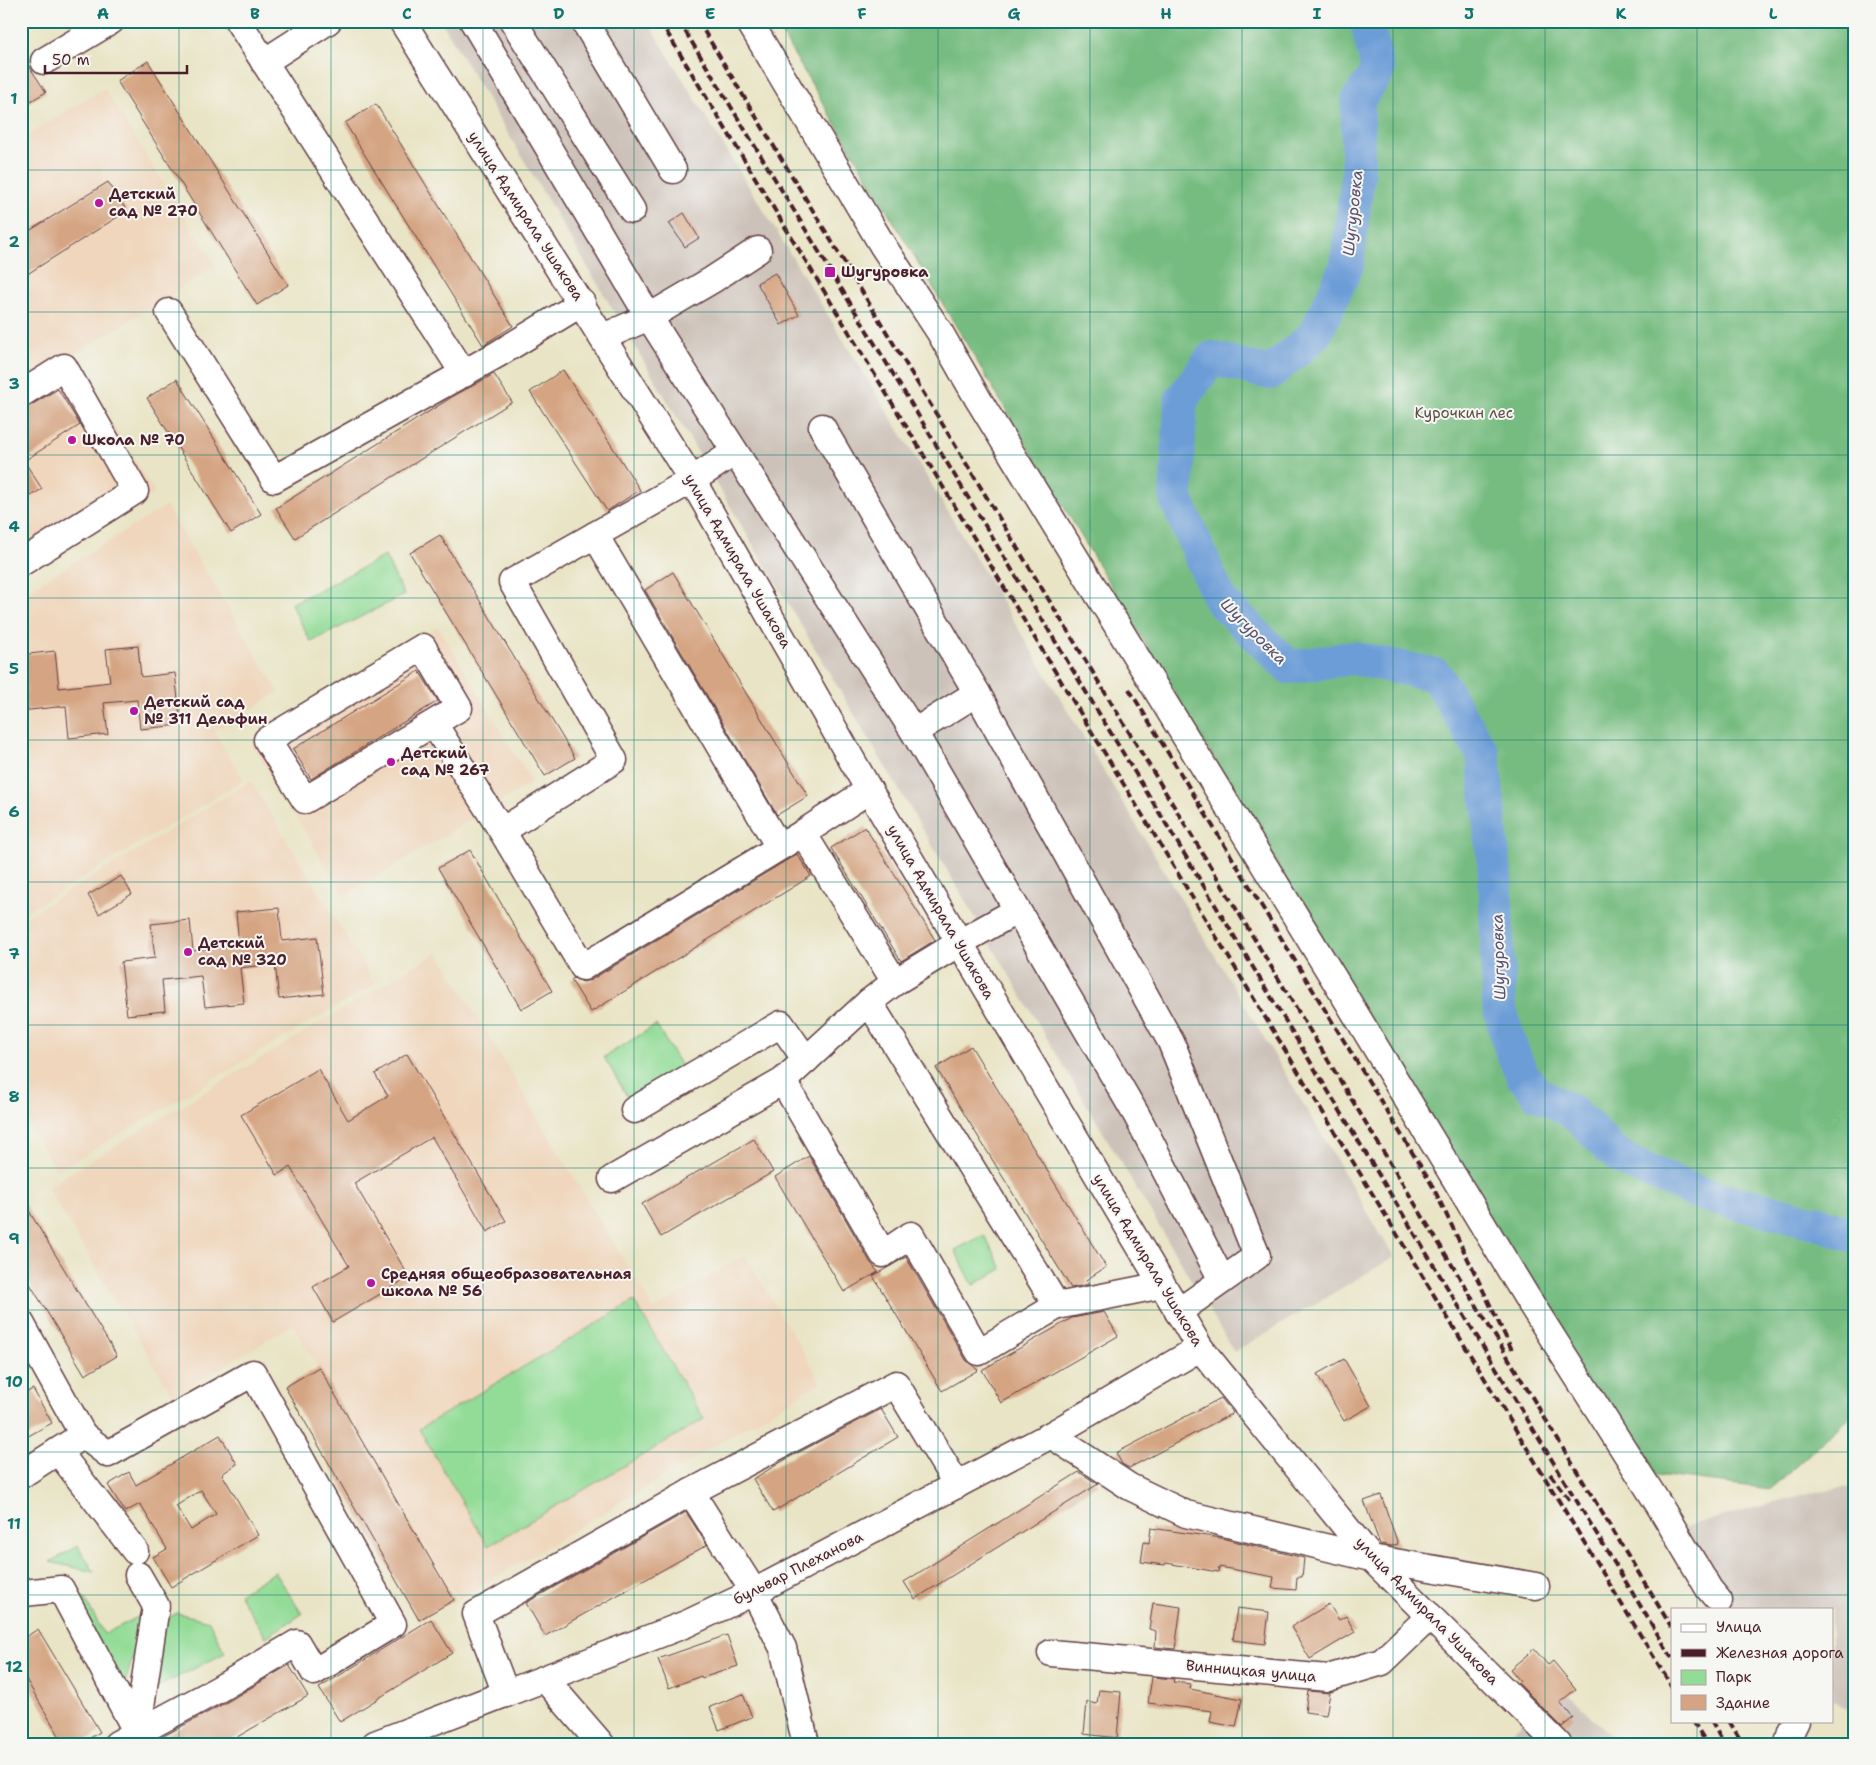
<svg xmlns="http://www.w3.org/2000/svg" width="1876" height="1765" font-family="'Shantell Sans',sans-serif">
	<rect width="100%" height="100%" fill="#f6f6f2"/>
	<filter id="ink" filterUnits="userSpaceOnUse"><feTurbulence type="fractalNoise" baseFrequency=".02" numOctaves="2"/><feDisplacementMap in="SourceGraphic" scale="10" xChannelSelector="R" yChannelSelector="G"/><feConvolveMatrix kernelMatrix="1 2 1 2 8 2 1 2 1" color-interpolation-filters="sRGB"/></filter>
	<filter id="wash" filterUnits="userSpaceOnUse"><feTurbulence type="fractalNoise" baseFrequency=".0096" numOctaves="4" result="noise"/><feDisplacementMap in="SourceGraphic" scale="20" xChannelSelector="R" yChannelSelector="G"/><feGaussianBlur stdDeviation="1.12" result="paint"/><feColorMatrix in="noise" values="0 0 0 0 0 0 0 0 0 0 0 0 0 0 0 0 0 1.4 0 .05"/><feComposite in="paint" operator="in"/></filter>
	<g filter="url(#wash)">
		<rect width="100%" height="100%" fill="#e9e4c5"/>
		<!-- built -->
		<g fill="#efd6bc">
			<path d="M104,88L216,266L70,357L155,493L21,576V140Z"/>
			<path d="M166,506L279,692L214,731L244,780L21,915V595Z"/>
			<path d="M438,626L532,783L344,896L250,741Z"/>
			<path d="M251,781L375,984L57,1171L21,1114V920Z"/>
			<path d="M438,952L654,1310L745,1255L821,1382L458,1600L292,1325L173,1396L47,1187Z"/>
		</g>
		<!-- industrial -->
		<g fill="#cdc2b9">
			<path d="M441,21H647L906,442L1244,1004L1394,1257L1234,1352Z"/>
			<path d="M1855,1487V1713L1832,1700V1609H1730L1719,1597L1683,1527L1824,1490Z"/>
			<path d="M1561,1687L1619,1744H1497Z"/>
		</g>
		<!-- green -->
		<g fill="#93dc97" stroke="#6e7e61">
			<path d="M385,556L404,595L311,642L291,604Z"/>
			<path d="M656,1025L684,1071L631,1103L604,1057Z"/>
			<path d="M984,1235L1002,1269L973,1285L955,1250Z"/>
			<path d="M634,1301L704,1419L488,1546L419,1429Z"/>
			<path d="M78,1546L94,1572L50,1562Z"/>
			<path d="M275,1572L302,1614L266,1637L239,1594Z"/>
			<path d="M84,1597L104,1634L146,1613L122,1693L79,1600Z"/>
			<path d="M177,1613L209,1621L225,1653L154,1689L162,1622Z"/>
		</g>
		<!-- forest -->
		<path fill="#76bc80" stroke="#606e56" d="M774,21H1855V1412L1771,1489L1640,1473Z"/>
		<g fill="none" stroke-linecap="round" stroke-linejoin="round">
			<!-- river -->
			<path stroke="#6d9dd7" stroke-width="34" d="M1367,21L1378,71L1358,100V174L1347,265L1315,335L1270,373L1212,358L1181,400L1176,499L1220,600L1289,667L1353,658L1436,675L1483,754L1495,875L1499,1005L1509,1043L1522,1075L1538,1094L1571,1111L1588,1126L1610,1149L1628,1162L1701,1194L1819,1223L1855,1236"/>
		</g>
		<g id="blocks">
			<!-- building -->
			<g fill="#d5a583" fill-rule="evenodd">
				<path d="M21,54L46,92L21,107Z"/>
				<path d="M148,61L288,285L257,305L117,81Z"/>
				<path d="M376,104L513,326L483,345L345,123Z"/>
				<path d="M108,182L127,211L21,278V236Z"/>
				<path d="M684,213L699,238L685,247L669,223Z"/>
				<path d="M775,273L799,315L781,325L757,283Z"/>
				<path d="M563,370L640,490L607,511L530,392Z"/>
				<path d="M494,374L512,402L295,538L276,508L452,397Z"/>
				<path d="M177,379L261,514L231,533L147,398Z"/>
				<path d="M58,389L80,425L24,461L42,489L21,502V411Z"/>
				<path d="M440,535L575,758L545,776L410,553Z"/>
				<path d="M673,572L808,796L777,815L645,590Z"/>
				<path d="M138,646L141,677L175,673L181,725L140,729L137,700L104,703L108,734L69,738L66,706L21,711V655L55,651L59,688L110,682L106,649Z"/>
				<path d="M419,671L438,701L311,779L293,749Z"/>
				<path d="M865,827L935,940L901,961L831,848Z"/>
				<path d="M470,850L552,991L521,1009L438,868Z"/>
				<path d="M797,854L811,876L591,1012L571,980L574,978L583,982L591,980Z"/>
				<path d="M121,876L132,894L99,914L88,895Z"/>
				<path d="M279,908L282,941L317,937L324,994L279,999L275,964L240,968L244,1003L205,1007L201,976L162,980L165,1011L127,1015L121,962L155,958L151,924L190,920L193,951L239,945L236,912Z"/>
				<path d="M971,1046L1106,1267L1086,1280L1089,1284L1071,1288L936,1068Z"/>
				<path d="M407,1054L506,1221L487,1232L432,1137L354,1183L409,1277L333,1322L313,1287L349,1266L290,1167L277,1175L241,1115L318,1069L348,1120L388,1096L375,1074Z"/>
				<path d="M754,1139L773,1172L661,1237L642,1204Z"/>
				<path d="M809,1156L870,1262L878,1272L844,1292L775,1177Z"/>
				<path d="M21,1198L117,1356L85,1375L21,1269Z"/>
				<path d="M906,1257L966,1360L978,1370L942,1391L873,1276Z"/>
				<path d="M1104,1312L1118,1336L1001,1403L982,1370L1072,1318Z"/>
				<path d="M1344,1359L1371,1406L1344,1421L1317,1374Z"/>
				<path d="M319,1367L454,1600L419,1620L285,1387Z"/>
				<path d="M33,1389L52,1423L21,1440V1395Z"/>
				<path d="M1221,1398L1233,1413L1129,1468L1122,1464L1116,1453Z"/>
				<path d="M881,1409L898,1437L773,1512L753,1479L788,1458Z"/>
				<path d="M220,1435L237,1464L222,1474L258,1535L171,1587L153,1557L167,1549L140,1504L125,1512L108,1485L129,1472L136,1485ZM201,1490L216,1514L191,1530L176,1506Z"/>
				<path d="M1079,1472L1098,1484L915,1599L904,1582Z"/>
				<path d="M1381,1495L1398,1544L1392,1546L1380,1544L1364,1501Z"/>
				<path d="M686,1512L707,1545L545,1636L526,1603Z"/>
				<path d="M1151,1528L1221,1538L1304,1558L1302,1577H1297L1296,1590L1272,1588L1274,1577L1219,1567L1218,1572L1166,1563L1165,1565L1141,1562L1144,1542L1149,1543Z"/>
				<path d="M1153,1603L1181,1607L1175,1649L1155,1647L1156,1631L1149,1629Z"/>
				<path d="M1329,1604L1339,1620L1346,1616L1355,1632L1310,1659L1291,1627Z"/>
				<path d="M1237,1608L1269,1612L1265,1644L1233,1640Z"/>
				<path d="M431,1619L452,1653L340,1722L319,1688Z"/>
				<path d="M38,1629L100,1732L80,1744H64L21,1671V1640Z"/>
				<path d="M727,1635L738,1666L702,1678L701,1676L669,1688L658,1659Z"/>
				<path d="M1534,1649L1548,1665L1553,1661L1576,1689L1560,1702L1573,1718L1562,1727L1518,1683L1520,1681L1510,1669Z"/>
				<path d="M289,1665L308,1696L225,1744H149L227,1702Z"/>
				<path d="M1152,1677L1174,1679L1173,1682L1191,1684L1190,1689L1242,1699L1236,1727L1210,1722L1212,1711L1148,1703Z"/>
				<path d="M1099,1690L1121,1692L1117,1738L1084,1734L1087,1702L1097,1704Z"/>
				<path d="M1308,1691L1330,1693L1326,1715L1305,1712Z"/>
				<path d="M743,1694L752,1717L719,1730L710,1707Z"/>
			</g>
		</g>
	</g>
	<g filter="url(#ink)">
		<use href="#blocks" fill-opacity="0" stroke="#623d42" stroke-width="1"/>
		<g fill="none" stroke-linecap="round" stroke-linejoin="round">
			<!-- minor casing -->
			<g stroke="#623d42" stroke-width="29">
				<g id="minor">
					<path d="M238,21L464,374"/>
					<path d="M402,21L692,480L869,790L1200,1348L1371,1558L1558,1744"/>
					<path d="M473,21L649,317L914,732L1137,1116L1222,1280"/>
					<path d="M513,21L632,210"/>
					<path d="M584,21L673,170"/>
					<path d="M749,21L883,246L939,331L978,399L1347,1000L1526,1296L1659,1505L1709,1589L1719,1601"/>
					<path d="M44,61L111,21"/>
					<path d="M264,62L328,21"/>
					<path d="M169,312L274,479L498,354L582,303"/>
					<path d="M603,337L649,317L712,280L758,250"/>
					<path d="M21,394L64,367L135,491L21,563"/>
					<path d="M822,427L977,693L1171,1042L1257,1256L1178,1312"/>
					<path d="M595,535L779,847"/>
					<path d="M423,647L459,708L305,800L267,740Z"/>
					<path d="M434,724L502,831L583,967L803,833L869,790"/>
					<path d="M914,732L977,693"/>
					<path d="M502,831L614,760L512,582L692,480L735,452"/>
					<path d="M803,833L895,982"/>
					<path d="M869,1002L1057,1306"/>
					<path d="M783,1081L883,1254L911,1235L979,1352L1057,1306L1162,1285"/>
					<path d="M634,1110L781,1024L806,1060"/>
					<path d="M612,1179L783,1081L869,1002L895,982L959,943L1016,911"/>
					<path d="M21,1323L83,1435L21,1475"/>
					<path d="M83,1435L108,1454L253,1373L393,1624L314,1672L297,1643L219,1689L137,1733"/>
					<path d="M1051,1435L1130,1487L1186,1514L1371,1558L1536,1586"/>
					<path d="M58,1451L135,1551"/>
					<path d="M691,1492L754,1592L783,1648L806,1744"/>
					<path d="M21,1589L24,1593L61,1589L137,1733L117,1744"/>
					<path d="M1051,1653L1328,1678L1382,1662L1430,1616"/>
					<path d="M545,1679L601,1744"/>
					<path d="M506,1694L476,1614L691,1492L896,1384L957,1485"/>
					<path d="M137,1733L156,1606L138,1575"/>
					<path d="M375,1744L686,1624L754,1592L1051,1435L1200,1348"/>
					<path d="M1788,1744L1791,1731L1796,1721"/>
				</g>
			</g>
			<!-- minor -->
			<use href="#minor" stroke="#fff" stroke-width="26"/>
			<!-- rail -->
			<g stroke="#4a1f2b" stroke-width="4" stroke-dasharray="8 4" stroke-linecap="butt">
				<path d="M660,21L1672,1687"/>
				<path d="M679,21L1672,1658"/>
				<path d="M698,21L1672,1628"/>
				<path d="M1129,689L1432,1185L1512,1350"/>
				<path d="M1550,1474L1571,1502"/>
				<path d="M1693,1721L1707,1744"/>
				<path d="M1711,1721L1724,1744"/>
				<path d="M1729,1721L1743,1744"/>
			</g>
		</g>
	</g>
	<!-- grid -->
	<path fill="none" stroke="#0f766e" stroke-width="1" stroke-opacity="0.55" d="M179,21V1744M331,21V1744M483,21V1744M634,21V1744M786,21V1744M938,21V1744M1090,21V1744M1242,21V1744M1393,21V1744M1545,21V1744M1697,21V1609M21,170H1855M21,312H1855M21,455H1855M21,598H1855M21,740H1855M21,882H1855M21,1025H1855M21,1168H1855M21,1310H1855M21,1452H1855M21,1595H1855M1697,1721V1744"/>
	<!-- markers -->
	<g fill="#b5179e" stroke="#f6f6f2" stroke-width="2">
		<circle cx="99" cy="203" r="5"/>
		<rect x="824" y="266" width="12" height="12" rx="2.5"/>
		<circle cx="72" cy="440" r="5"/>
		<circle cx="134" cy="711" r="5"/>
		<circle cx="391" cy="762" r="5"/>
		<circle cx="188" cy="952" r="5"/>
		<circle cx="371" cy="1283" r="5"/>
	</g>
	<g text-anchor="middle" stroke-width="4" stroke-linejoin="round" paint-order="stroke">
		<!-- poi labels -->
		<g font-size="15" font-weight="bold" fill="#4a1f2b" stroke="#f6f6f2" text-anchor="start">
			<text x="109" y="199">Детский<tspan x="109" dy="17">сад № 270</tspan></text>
			<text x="841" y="277">Шугуровка</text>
			<text x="82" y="445">Школа № 70</text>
			<text x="144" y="707">Детский сад<tspan x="144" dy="17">№ 311 Дельфин</tspan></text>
			<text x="401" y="758">Детский<tspan x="401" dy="17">сад № 267</tspan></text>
			<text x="198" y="948">Детский<tspan x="198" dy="17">сад № 320</tspan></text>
			<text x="381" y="1279">Средняя общеобразовательная<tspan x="381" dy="17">школа № 56</tspan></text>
		</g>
		<!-- street labels -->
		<g font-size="15" fill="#4a1f2b" stroke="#f6f6f2">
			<text transform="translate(526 216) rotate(57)" y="5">улица Адмирала Ушакова</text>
			<text transform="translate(738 561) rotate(60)" y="5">улица Адмирала Ушакова</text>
			<text transform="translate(941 912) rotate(60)" y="5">улица Адмирала Ушакова</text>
			<text transform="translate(1148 1260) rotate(59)" y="5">улица Адмирала Ушакова</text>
			<text transform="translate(798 1568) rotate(-27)" y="5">бульвар Плеханова</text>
			<text transform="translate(1427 1611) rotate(46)" y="5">улица Адмирала Ушакова</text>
			<text transform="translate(1251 1671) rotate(5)" y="5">Винницкая улица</text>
		</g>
		<!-- park labels -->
		<g font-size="15" fill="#5c4e46" stroke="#f6f6f2">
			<text x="1464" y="418">Курочкин лес</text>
		</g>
		<!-- water labels -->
		<g font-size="16" font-style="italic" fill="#585170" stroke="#f6f6f2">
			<text transform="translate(1352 213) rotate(-84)" y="6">Шугуровка</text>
			<text transform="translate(1254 631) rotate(45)" y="6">Шугуровка</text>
			<text transform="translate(1498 957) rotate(-92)" y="6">Шугуровка</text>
		</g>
	</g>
	<!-- margin -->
	<rect width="1876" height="1765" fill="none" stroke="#f6f6f2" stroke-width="55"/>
	<!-- legend -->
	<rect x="1671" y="1608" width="162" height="115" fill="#f6f6f2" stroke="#b1a0a2"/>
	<rect x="1681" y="1624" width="25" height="8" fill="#ffffff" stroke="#b1a0a2"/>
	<text x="1716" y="1632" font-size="15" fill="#4a1f2b">Улица</text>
	<rect x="1681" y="1649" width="25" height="8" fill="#4a1f2b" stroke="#b1a0a2"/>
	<text x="1716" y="1658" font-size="15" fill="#4a1f2b">Железная дорога</text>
	<rect x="1681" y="1670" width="25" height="15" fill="#93dc97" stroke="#b1a0a2"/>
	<text x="1716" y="1682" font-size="15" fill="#4a1f2b">Парк</text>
	<rect x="1681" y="1695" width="25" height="15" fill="#d5a583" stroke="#b1a0a2"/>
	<text x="1716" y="1708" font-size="15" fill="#4a1f2b">Здание</text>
	<!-- scale -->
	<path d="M45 65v8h142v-8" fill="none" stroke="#4a1f2b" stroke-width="2.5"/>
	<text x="52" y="65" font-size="15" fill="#4a1f2b" stroke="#f6f6f2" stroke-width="4" paint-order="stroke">50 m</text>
	<rect x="28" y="28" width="1820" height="1710" fill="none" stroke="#0f766e" stroke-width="2"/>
	<g font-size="16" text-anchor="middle" font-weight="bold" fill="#0f766e">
		<text x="103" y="19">A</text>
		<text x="255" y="19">B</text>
		<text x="407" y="19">C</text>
		<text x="559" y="19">D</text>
		<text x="710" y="19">E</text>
		<text x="862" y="19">F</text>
		<text x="1014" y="19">G</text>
		<text x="1166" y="19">H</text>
		<text x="1317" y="19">I</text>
		<text x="1469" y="19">J</text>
		<text x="1621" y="19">K</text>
		<text x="1773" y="19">L</text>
		<text x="14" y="104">1</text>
		<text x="14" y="247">2</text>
		<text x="14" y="389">3</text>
		<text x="14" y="532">4</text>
		<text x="14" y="674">5</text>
		<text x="14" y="817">6</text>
		<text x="14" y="959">7</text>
		<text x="14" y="1102">8</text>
		<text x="14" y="1244">9</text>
		<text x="14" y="1387">10</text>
		<text x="14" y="1529">11</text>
		<text x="14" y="1672">12</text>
	</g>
</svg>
